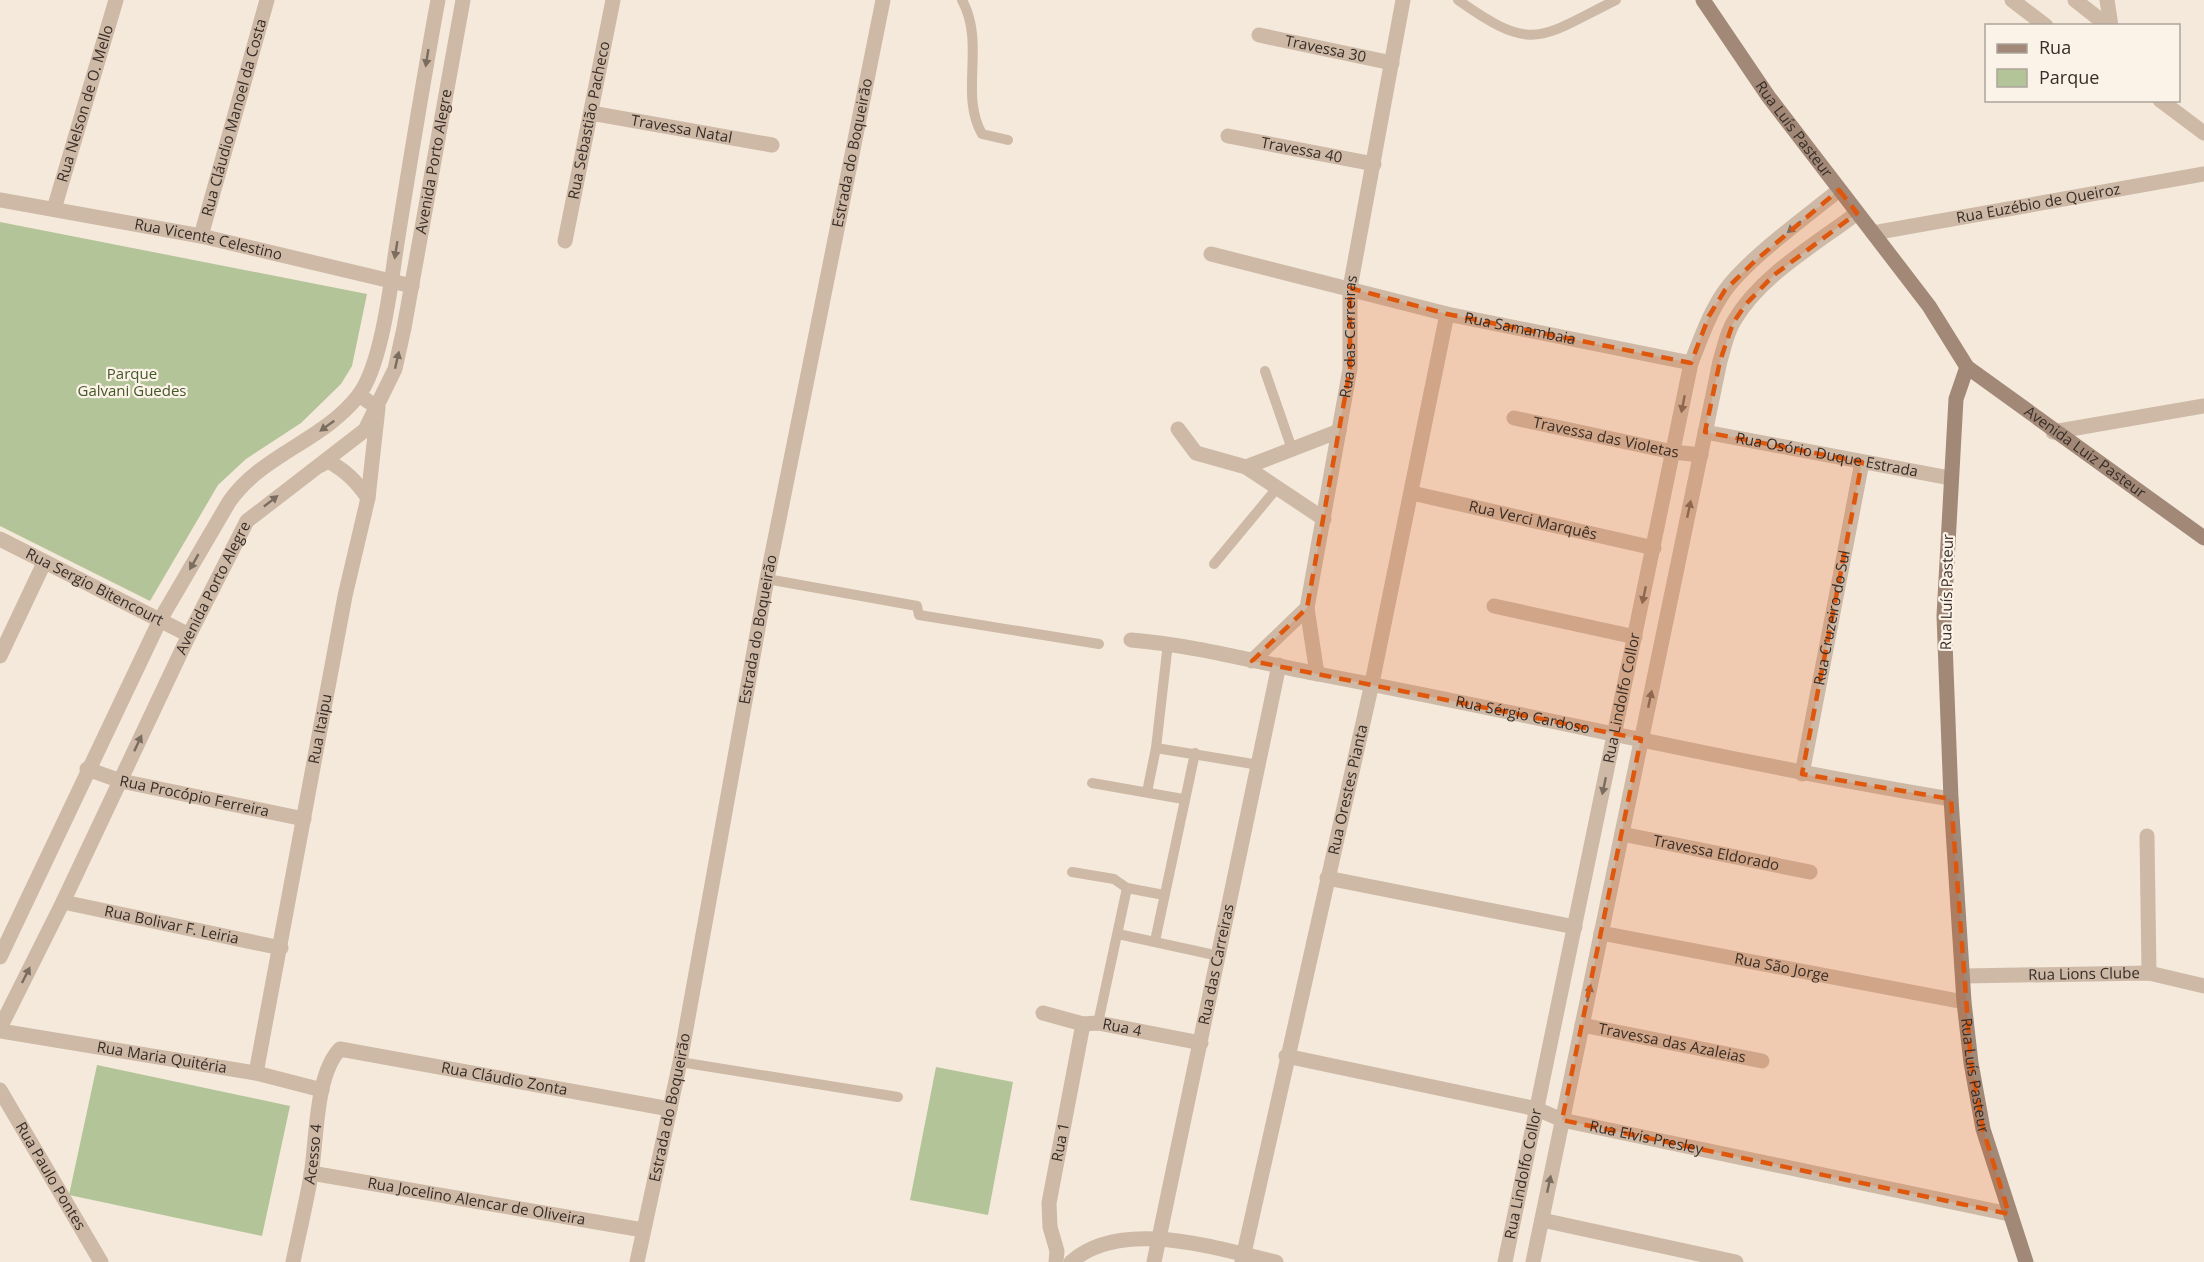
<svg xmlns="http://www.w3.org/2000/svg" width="2204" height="1262" font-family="'Open Sans',sans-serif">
	<rect width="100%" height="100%" fill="#f4e9db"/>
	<!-- green -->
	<g fill="#b4c499">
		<path d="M0,222L367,294L352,366L341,384L301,423L246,459L218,485L150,601L0,526Z"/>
		<path d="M97,1065L290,1106L262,1236L69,1195Z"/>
		<path d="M936,1067L1013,1082L988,1215L910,1200Z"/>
	</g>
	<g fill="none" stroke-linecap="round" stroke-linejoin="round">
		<!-- service -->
		<g stroke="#cdb9a6" stroke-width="10">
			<path d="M962,0C986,44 959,94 982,134L1008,140"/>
			<path d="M1458,0C1534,54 1539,38 1616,0"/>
			<path d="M1265,371L1292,449"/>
			<path d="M1214,564L1277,488"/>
			<path d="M767,579L917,606L919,615L1099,644"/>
			<path d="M1156,748L1259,765"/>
			<path d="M1092,783L1183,799"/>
			<path d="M1147,792L1156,748L1168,643"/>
			<path d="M1072,872L1114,879L1127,888L1164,895"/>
			<path d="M1118,934L1219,956"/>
			<path d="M1155,941L1195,753"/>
			<path d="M1098,1023L1127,888"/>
			<path d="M680,1062L898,1097"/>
		</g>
		<!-- minor -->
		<g stroke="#cdb9a6" stroke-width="15">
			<path d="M2012,0L2046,26"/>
			<path d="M2075,0L2108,26"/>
			<path d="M2107,0L2111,26"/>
			<path id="s1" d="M1259,35L1392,63"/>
			<path d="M2160,100L2204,133"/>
			<path id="s2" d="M591,113L772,145"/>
			<path id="s3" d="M1228,136L1374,164"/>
			<path id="s4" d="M0,200L201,236L412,286"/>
			<path id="s5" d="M54,209L116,0"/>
			<path id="s6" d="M1873,233L2204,174"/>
			<path id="s7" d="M201,236L267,0"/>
			<path id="s8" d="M565,241L613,0"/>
			<path id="s9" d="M1211,254L1447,314L1691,363"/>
			<path id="s10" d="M1514,418L1673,452L1701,455"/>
			<path d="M1178,429L1196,453L1246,467L1324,519"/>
			<path id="s11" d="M1705,432L1950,478"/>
			<path d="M2053,432L2204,406"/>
			<path d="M1246,467L1339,431"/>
			<path id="s12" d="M1412,493L1654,548"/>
			<path id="s13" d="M0,539L189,635"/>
			<path d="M1494,606L1635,637"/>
			<path id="s14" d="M1131,640C1194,645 1256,662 1318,674C1530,714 1739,764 1951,799"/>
			<path d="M0,656L44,563"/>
			<path d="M1252,661L1307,608"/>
			<path id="s15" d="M1317,674L1307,608L1350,369V288L1403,0"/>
			<path id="s16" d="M87,769L121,781L304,819"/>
			<path id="s17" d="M1802,774L1862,462"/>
			<path id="s18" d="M1622,834L1810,872"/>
			<path d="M2147,836L2149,973"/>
			<path d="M1327,878L1575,927"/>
			<path id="s19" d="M63,902L281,948"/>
			<path id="s20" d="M1601,933L1964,1002"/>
			<path id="s21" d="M1964,976L2149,973L2204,986"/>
			<path id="s22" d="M1043,1013L1083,1024L1098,1023L1201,1043"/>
			<path id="s23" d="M1582,1025L1762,1061"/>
			<path id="s24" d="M0,1031L256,1073L322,1090"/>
			<path id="s25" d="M1286,1056L1537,1109L1562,1120L2009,1214"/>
			<path id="s26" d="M256,1073L345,596L368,498L378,408L359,395"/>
			<path id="s27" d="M0,1090L101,1262"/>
			<path id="s28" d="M311,1173L643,1230"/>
			<path d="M1542,1220L1736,1262"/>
			<path id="s29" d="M293,1262C299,1233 306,1204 311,1175C317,1140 315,1075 340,1049L670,1109"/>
			<path id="s30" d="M1056,1262L1057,1251L1050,1227L1049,1203L1083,1024"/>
			<path d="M1071,1262C1122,1217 1218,1249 1276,1262"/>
			<path id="s31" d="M1154,1262L1279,665"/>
			<path id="s32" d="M1242,1262L1372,683L1447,314"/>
		</g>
		<!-- tertiary -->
		<g stroke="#cdb9a6" stroke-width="15">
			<path d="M321,465L328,461C346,471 356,481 368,498"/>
			<path d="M0,957L160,620L229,502C261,455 323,441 358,396C382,366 391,282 397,243C410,162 423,81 438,0"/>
			<path id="s33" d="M0,1028L63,902L189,635L247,521L365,430L395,369L404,328L463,0"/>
			<path id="s34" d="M637,1262L680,1062L767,579L883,0"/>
			<path id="s35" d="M1505,1262L1691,363C1701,338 1709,314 1724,292C1747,259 1806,217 1839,190"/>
			<path d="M1533,1262L1720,361C1724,348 1727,332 1734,321C1761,275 1815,245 1857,213"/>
		</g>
		<!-- secondary -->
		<g stroke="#a18877" stroke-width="15">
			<path id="s36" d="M1703,0L1768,96L1929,306L1967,367L2204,538"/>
			<path id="s37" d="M1967,367L1956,399L1944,616L1951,799L1964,1002L1971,1063L1983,1129L2026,1262"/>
		</g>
	</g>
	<!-- one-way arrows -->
	<defs><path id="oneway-solid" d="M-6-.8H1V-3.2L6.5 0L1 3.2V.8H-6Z" transform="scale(1.5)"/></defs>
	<g fill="#7b6c60">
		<use href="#oneway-solid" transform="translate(427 58) rotate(99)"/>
		<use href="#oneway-solid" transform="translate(1794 227) rotate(140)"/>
		<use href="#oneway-solid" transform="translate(396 250) rotate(99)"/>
		<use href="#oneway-solid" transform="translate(397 360) rotate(-77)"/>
		<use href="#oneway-solid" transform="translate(1683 404) rotate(101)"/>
		<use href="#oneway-solid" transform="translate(327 426) rotate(144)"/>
		<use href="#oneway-solid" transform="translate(271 501) rotate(-38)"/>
		<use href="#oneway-solid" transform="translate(1689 509) rotate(-78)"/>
		<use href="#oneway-solid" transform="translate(194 562) rotate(120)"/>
		<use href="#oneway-solid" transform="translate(1644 595) rotate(102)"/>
		<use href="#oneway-solid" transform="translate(1650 699) rotate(-78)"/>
		<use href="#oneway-solid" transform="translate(138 743) rotate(-65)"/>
		<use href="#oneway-solid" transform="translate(1604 786) rotate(102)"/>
		<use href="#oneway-solid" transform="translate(26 975) rotate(-63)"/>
		<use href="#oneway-solid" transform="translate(1589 993) rotate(-78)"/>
		<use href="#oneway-solid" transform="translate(1549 1184) rotate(-78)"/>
	</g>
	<!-- marked area -->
	<path fill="#df570d" fill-opacity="0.2" stroke="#df570d" stroke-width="4.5" stroke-dasharray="12 8" stroke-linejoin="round" d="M1839,190L1857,213L1774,275L1746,304L1733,323L1720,361L1705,432L1862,462L1802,774L1951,799L1971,1063L1983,1129L2009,1214L1562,1120L1641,739L1252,661L1307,608L1350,369V288L1447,314L1691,363L1709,316L1725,290L1756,260Z"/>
	<g text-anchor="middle" stroke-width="4.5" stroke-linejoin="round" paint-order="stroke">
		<!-- street labels -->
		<g font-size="15" fill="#382d27" stroke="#fbf3e8">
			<text dy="5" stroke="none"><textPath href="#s1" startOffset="68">Travessa 30</textPath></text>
			<text dy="5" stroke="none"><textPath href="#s5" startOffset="110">Rua Nelson de O. Mello</textPath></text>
			<text dy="5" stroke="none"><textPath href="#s7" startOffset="123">Rua Cláudio Manoel da Costa</textPath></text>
			<text dy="5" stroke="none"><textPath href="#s8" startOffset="123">Rua Sebastião Pacheco</textPath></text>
			<text dy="5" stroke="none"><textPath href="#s36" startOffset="158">Rua Luís Pasteur</textPath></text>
			<text dy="5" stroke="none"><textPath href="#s2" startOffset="92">Travessa Natal</textPath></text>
			<text dy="5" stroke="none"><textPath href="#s3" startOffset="75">Travessa 40</textPath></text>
			<text dy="5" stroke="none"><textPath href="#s34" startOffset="1130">Estrada do Boqueirão</textPath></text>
			<text dy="5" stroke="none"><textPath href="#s33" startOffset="992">Avenida Porto Alegre</textPath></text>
			<text dy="5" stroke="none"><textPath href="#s6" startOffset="168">Rua Euzébio de Queiroz</textPath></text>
			<text dy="5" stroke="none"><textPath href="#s4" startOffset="212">Rua Vicente Celestino</textPath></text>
			<text dy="5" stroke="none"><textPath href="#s9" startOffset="318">Rua Samambaia</textPath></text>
			<text dy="5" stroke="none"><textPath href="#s15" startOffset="342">Rua das Carreiras</textPath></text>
			<text dy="5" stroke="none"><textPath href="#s10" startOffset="94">Travessa das Violetas</textPath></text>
			<text dy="5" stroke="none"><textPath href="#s36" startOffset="598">Avenida Luiz Pasteur</textPath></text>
			<text dy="5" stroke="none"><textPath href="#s11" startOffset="124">Rua Osório Duque Estrada</textPath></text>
			<text dy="5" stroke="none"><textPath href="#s12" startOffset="124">Rua Verci Marquês</textPath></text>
			<text dy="5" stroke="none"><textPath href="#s13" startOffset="106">Rua Sergio Bitencourt</textPath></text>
			<text dy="5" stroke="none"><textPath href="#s33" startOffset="489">Avenida Porto Alegre</textPath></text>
			<text transform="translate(1947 592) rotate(-89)" y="5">Rua Luís Pasteur</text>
			<text dy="5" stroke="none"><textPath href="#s17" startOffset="159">Rua Cruzeiro do Sul</textPath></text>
			<text dy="5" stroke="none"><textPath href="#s34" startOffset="644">Estrada do Boqueirão</textPath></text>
			<text dy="5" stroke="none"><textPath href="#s35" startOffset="576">Rua Lindolfo Collor</textPath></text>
			<text dy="5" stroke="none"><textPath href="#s14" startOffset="399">Rua Sérgio Cardoso</textPath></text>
			<text dy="5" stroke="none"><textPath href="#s26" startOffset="350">Rua Itaipu</textPath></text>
			<text dy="5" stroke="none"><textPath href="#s32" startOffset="484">Rua Orestes Pianta</textPath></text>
			<text dy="5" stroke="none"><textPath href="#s16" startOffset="111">Rua Procópio Ferreira</textPath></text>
			<text dy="5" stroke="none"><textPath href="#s18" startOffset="96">Travessa Eldorado</textPath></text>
			<text dy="5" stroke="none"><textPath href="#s19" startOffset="111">Rua Bolivar F. Leiria</textPath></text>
			<text dy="5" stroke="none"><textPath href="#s31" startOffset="304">Rua das Carreiras</textPath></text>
			<text dy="5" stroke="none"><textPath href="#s20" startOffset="184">Rua São Jorge</textPath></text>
			<text dy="5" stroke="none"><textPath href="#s21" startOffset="120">Rua Lions Clube</textPath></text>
			<text dy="5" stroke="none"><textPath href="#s22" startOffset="81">Rua 4</textPath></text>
			<text dy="5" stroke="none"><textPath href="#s23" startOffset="92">Travessa das Azaleias</textPath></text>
			<text dy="5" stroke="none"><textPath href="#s24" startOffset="164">Rua Maria Quitéria</textPath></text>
			<text dy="5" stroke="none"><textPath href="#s37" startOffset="712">Rua Luís Pasteur</textPath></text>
			<text dy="5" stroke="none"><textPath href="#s29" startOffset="387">Rua Cláudio Zonta</textPath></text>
			<text dy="5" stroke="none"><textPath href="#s34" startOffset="158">Estrada do Boqueirão</textPath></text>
			<text dy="5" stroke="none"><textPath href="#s25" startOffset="370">Rua Elvis Presley</textPath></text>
			<text dy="5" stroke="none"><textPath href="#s30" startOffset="122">Rua 1</textPath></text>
			<text dy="5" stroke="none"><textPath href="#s29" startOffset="110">Acesso 4</textPath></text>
			<text dy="5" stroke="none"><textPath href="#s35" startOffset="90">Rua Lindolfo Collor</textPath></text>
			<text dy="5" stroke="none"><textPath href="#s27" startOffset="100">Rua Paulo Pontes</textPath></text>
			<text dy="5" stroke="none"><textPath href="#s28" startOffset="168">Rua Jocelino Alencar de Oliveira</textPath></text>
		</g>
		<!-- park labels -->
		<g font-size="15" fill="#455829" stroke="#fbf3e8">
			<text x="132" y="379">Parque<tspan x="132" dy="17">Galvani Guedes</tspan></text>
		</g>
	</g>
	<!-- legend -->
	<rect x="1985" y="24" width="195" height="78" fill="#fbf3e8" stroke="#ada49b" stroke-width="1.5"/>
	<rect x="1997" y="44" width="30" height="9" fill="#a18877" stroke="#ada49b" stroke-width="1.5"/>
	<text x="2039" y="54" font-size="18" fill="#382d27">Rua</text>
	<rect x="1997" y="69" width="30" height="18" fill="#b4c499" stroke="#ada49b" stroke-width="1.5"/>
	<text x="2039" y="84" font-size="18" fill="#382d27">Parque</text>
</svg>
